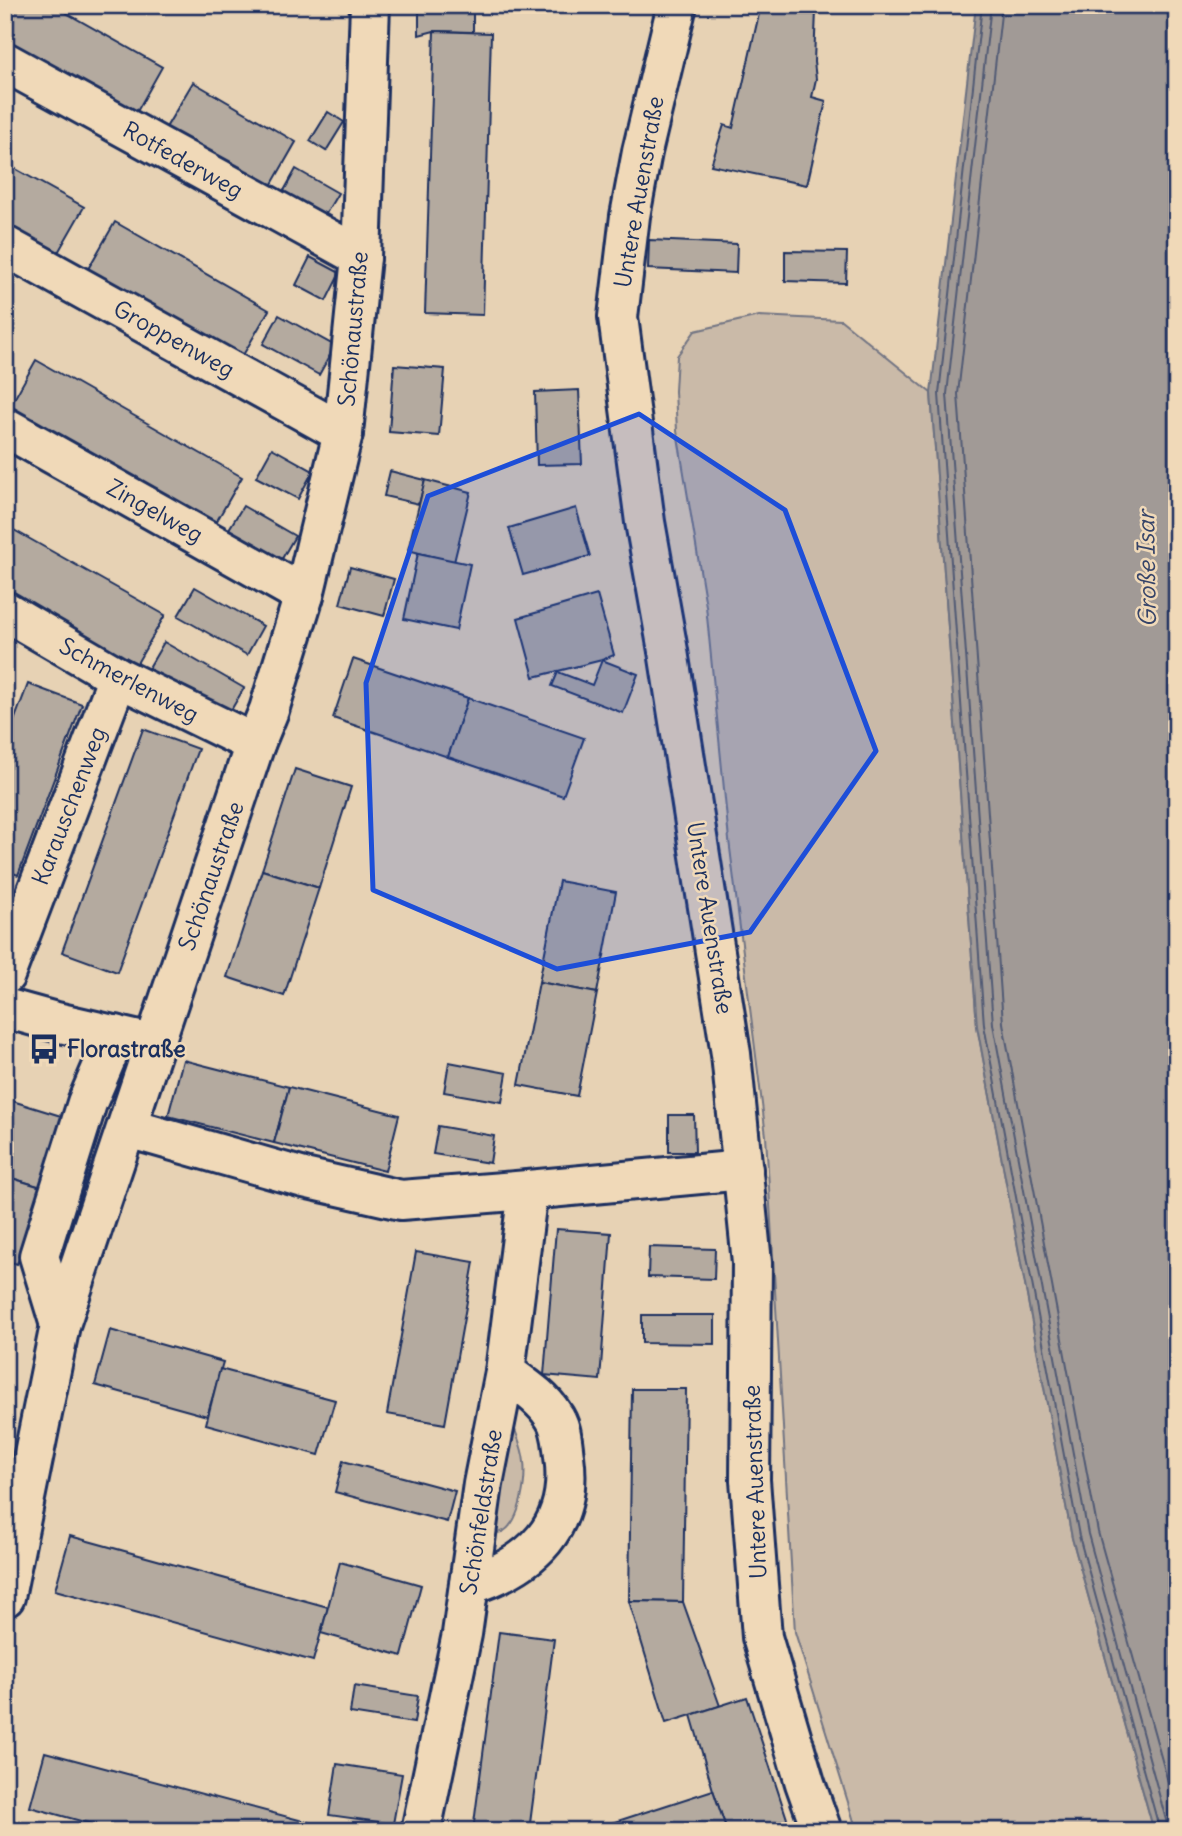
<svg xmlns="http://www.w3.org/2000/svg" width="1182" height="1836" font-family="Delius,sans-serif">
	<rect width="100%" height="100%" fill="#e7d2b4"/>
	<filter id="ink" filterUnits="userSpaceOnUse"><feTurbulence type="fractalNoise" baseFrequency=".0143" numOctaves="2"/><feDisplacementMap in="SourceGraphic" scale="14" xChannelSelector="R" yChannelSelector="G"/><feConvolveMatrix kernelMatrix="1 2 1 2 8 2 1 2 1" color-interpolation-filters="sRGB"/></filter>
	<g filter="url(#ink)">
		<!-- green -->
		<g fill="#cabaa8" stroke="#727483" stroke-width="2">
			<path d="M759,316L841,320L931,393L977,1026L1072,1538L1154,1831H857L795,1632L766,1136L729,840L706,606L677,431L675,391L677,356L695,331Z"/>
			<path d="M513,1424C517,1436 523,1449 524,1462C526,1480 521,1520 504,1531C502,1532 496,1533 493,1533Z"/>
		</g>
		<!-- water -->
		<path fill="#a19a96" stroke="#6b6f80" stroke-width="2" d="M976,5H1177V1831H1154L1072,1538L977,1026L931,393Z"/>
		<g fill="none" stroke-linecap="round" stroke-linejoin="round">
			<!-- shore -->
			<g stroke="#515a74" stroke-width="2">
				<path d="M982,5L939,394L984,1025L1079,1536L1160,1831"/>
				<path d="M991,5L947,394L993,1024L1088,1534L1169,1831"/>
				<path d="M1002,5L958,394L1003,1023L1098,1532L1177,1814"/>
			</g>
		</g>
		<!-- building -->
		<g fill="#b4aa9f" stroke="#1b2f5e" stroke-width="2">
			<path d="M5,5H52L162,67L134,117L5,45Z"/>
			<path d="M419,5H473V32L434,31L419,35Z"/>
			<path d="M761,5H791L816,10L814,62L816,79L812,97L826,101L807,185L711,165L724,125L733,128Z"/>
			<path d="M434,31L491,33L483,315L425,313Z"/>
			<path d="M193,82L296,142L268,191L164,131Z"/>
			<path d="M328,112L344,122L326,151L310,141Z"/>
			<path d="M5,163L84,207L56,256L5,227Z"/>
			<path d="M296,169L338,193L321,222L280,198Z"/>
			<path d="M115,222L269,310L242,357L88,269Z"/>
			<path d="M649,240L737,244L736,273L648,269Z"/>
			<path d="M785,251L847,252L846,283L785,281Z"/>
			<path d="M310,257L340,273L326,301L296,285Z"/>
			<path d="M279,315L335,346L319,375L263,344Z"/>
			<path d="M36,360L242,477L214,526L8,410Z"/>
			<path d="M394,365L445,369L439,436L389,432Z"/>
			<path d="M579,390L582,464L537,465L535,392Z"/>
			<path d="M272,448L313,471L298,499L256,477Z"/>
			<path d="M390,471L425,480L419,504L384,496Z"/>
			<path d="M425,480L471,492L454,562L408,550Z"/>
			<path d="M243,506L295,536L279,564L226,534Z"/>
			<path d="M576,508L590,556L523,575L509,528Z"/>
			<path d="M5,525L165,615L136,665L5,591Z"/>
			<path d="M418,553L470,564L456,630L404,619Z"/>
			<path d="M350,567L394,579L384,616L340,604Z"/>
			<path d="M195,587L263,626L247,655L178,616Z"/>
			<path d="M597,595L614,655L602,660L534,677L518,618Z"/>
			<path d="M164,642L244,688L227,717L147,671Z"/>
			<path d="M353,659L468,698L448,757L333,718Z"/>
			<path d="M602,660L638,674L623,713L552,686L558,672L592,685Z"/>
			<path d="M28,684L82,704L18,875L5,870V745Z"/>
			<path d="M468,698L584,738L563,796L448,757Z"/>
			<path d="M143,729L198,749L117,972L62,952Z"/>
			<path d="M295,769L351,787L319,888L262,870Z"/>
			<path d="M262,870L319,888L284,996L227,977Z"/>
			<path d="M559,881L616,892L597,993L539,982Z"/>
			<path d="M5,889L25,896L5,951Z"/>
			<path d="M539,982L597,993L577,1096L519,1085Z"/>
			<path d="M183,1060L289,1087L274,1143L168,1116Z"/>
			<path d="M449,1062L507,1073L502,1102L444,1092Z"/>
			<path d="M289,1087L399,1115L385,1171L274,1143Z"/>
			<path d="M6,1099L64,1117L41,1187L5,1176Z"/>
			<path d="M669,1115H694L695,1152H669Z"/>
			<path d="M438,1126L494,1136L490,1163L433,1154Z"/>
			<path d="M5,1176L41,1187L17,1264L5,1260Z"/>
			<path d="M556,1229L611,1233L600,1380L544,1375Z"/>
			<path d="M649,1247L715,1249L714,1279L648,1277Z"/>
			<path d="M416,1252L474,1262L445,1424L387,1414Z"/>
			<path d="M642,1315H715V1344L642,1343Z"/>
			<path d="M110,1330L223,1362L207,1416L95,1385Z"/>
			<path d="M220,1369L335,1400L319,1455L206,1424Z"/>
			<path d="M632,1389H686L683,1602L629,1601Z"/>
			<path d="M343,1461L455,1491L447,1522L335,1492Z"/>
			<path d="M70,1536L328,1607L313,1661L55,1590Z"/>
			<path d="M340,1562L421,1585L402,1656L321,1633Z"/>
			<path d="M629,1601L683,1602L720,1706L666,1723Z"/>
			<path d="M499,1632L554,1639L529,1831H473Z"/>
			<path d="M354,1686L418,1696L414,1723L350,1713Z"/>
			<path d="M747,1697L791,1831H727L713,1790L691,1715Z"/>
			<path d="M45,1752L318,1825L317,1831H117L30,1807Z"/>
			<path d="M337,1764L402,1774L393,1824L329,1815Z"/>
			<path d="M713,1790L727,1831H587Z"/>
		</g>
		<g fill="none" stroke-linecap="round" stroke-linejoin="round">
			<!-- minor casing -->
			<g stroke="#1b2f5e" stroke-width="44">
				<g id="minor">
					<path d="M677,5L642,152L630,216L618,317L645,522L668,651L731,1054L752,1263L750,1480L762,1637L805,1783L822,1831"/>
					<path d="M5,62L361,257"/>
					<path d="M5,246L343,433"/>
					<path d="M5,427L304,595"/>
					<path d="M5,611L118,677L255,744"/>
					<path d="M5,975L118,677"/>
					<path d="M5,1008L52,1021L139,1041"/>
					<path d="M128,1128L304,1178L401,1200L528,1190L743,1170"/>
					<path d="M60,1325L39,1256L87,1103L116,1035"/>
					<path d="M469,1585C532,1565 574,1527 564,1456C562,1442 562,1427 553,1415C542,1397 522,1385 505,1372"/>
					<path d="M5,1597L60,1325L255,744L269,710L304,595L343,433L361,257L370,5"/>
					<path d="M421,1831L462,1634L483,1484L505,1372L528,1190"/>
				</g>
			</g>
			<!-- minor -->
			<use href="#minor" stroke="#f0d9b8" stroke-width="38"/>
		</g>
	</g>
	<!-- marked area -->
	<path fill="#1d4ed8" fill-opacity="0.2" stroke="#1d4ed8" stroke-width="5" stroke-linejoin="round" d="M639,414L785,510L876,751L750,932L557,969L373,890L366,683L428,496Z"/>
	<!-- icons -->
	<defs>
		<g id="bus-bare" transform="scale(2.415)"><path d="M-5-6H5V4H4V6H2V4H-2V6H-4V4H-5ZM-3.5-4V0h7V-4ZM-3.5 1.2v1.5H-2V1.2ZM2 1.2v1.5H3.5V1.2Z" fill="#1b2f5e" stroke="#f0d9b8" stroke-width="2.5" paint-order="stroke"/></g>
	</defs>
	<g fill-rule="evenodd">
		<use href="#bus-bare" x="44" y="1049"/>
	</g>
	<g text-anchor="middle" stroke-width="5" stroke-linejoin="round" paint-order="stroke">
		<!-- street labels -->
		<g font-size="23" fill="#1b2f5e" stroke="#f0d9b8">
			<text transform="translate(183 160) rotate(29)" y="8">Rotfederweg</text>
			<text transform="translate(639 192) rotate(-80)" y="8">Untere Auenstraße</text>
			<text transform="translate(353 329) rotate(-85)" y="8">Schönaustraße</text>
			<text transform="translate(174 339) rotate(29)" y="8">Groppenweg</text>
			<text transform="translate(155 511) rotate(29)" y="8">Zingelweg</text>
			<text transform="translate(129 680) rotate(28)" y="8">Schmerlenweg</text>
			<text transform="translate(69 806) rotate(-69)" y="8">Karauschenweg</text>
			<text transform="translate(211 876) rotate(-71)" y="8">Schönaustraße</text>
			<text transform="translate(710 918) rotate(81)" y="8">Untere Auenstraße</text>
			<text transform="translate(755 1482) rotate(-92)" y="8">Untere Auenstraße</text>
			<text transform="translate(481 1512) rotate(-81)" y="8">Schönfeldstraße</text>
		</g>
		<!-- poi labels -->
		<g font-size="23" font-weight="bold" fill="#1b2f5e" stroke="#f0d9b8" text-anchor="start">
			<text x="67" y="1057">Florastraße</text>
		</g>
		<!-- water labels -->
		<g font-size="24" font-style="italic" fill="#364469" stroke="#f0d9b8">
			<text transform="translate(1147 569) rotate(-91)" y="8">Große Isar</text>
		</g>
	</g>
	<!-- margin -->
	<rect width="1182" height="1836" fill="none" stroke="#f0d9b8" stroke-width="28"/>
	<rect x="14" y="14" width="1154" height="1808" fill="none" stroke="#1b2f5e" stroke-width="2.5" filter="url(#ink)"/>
</svg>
